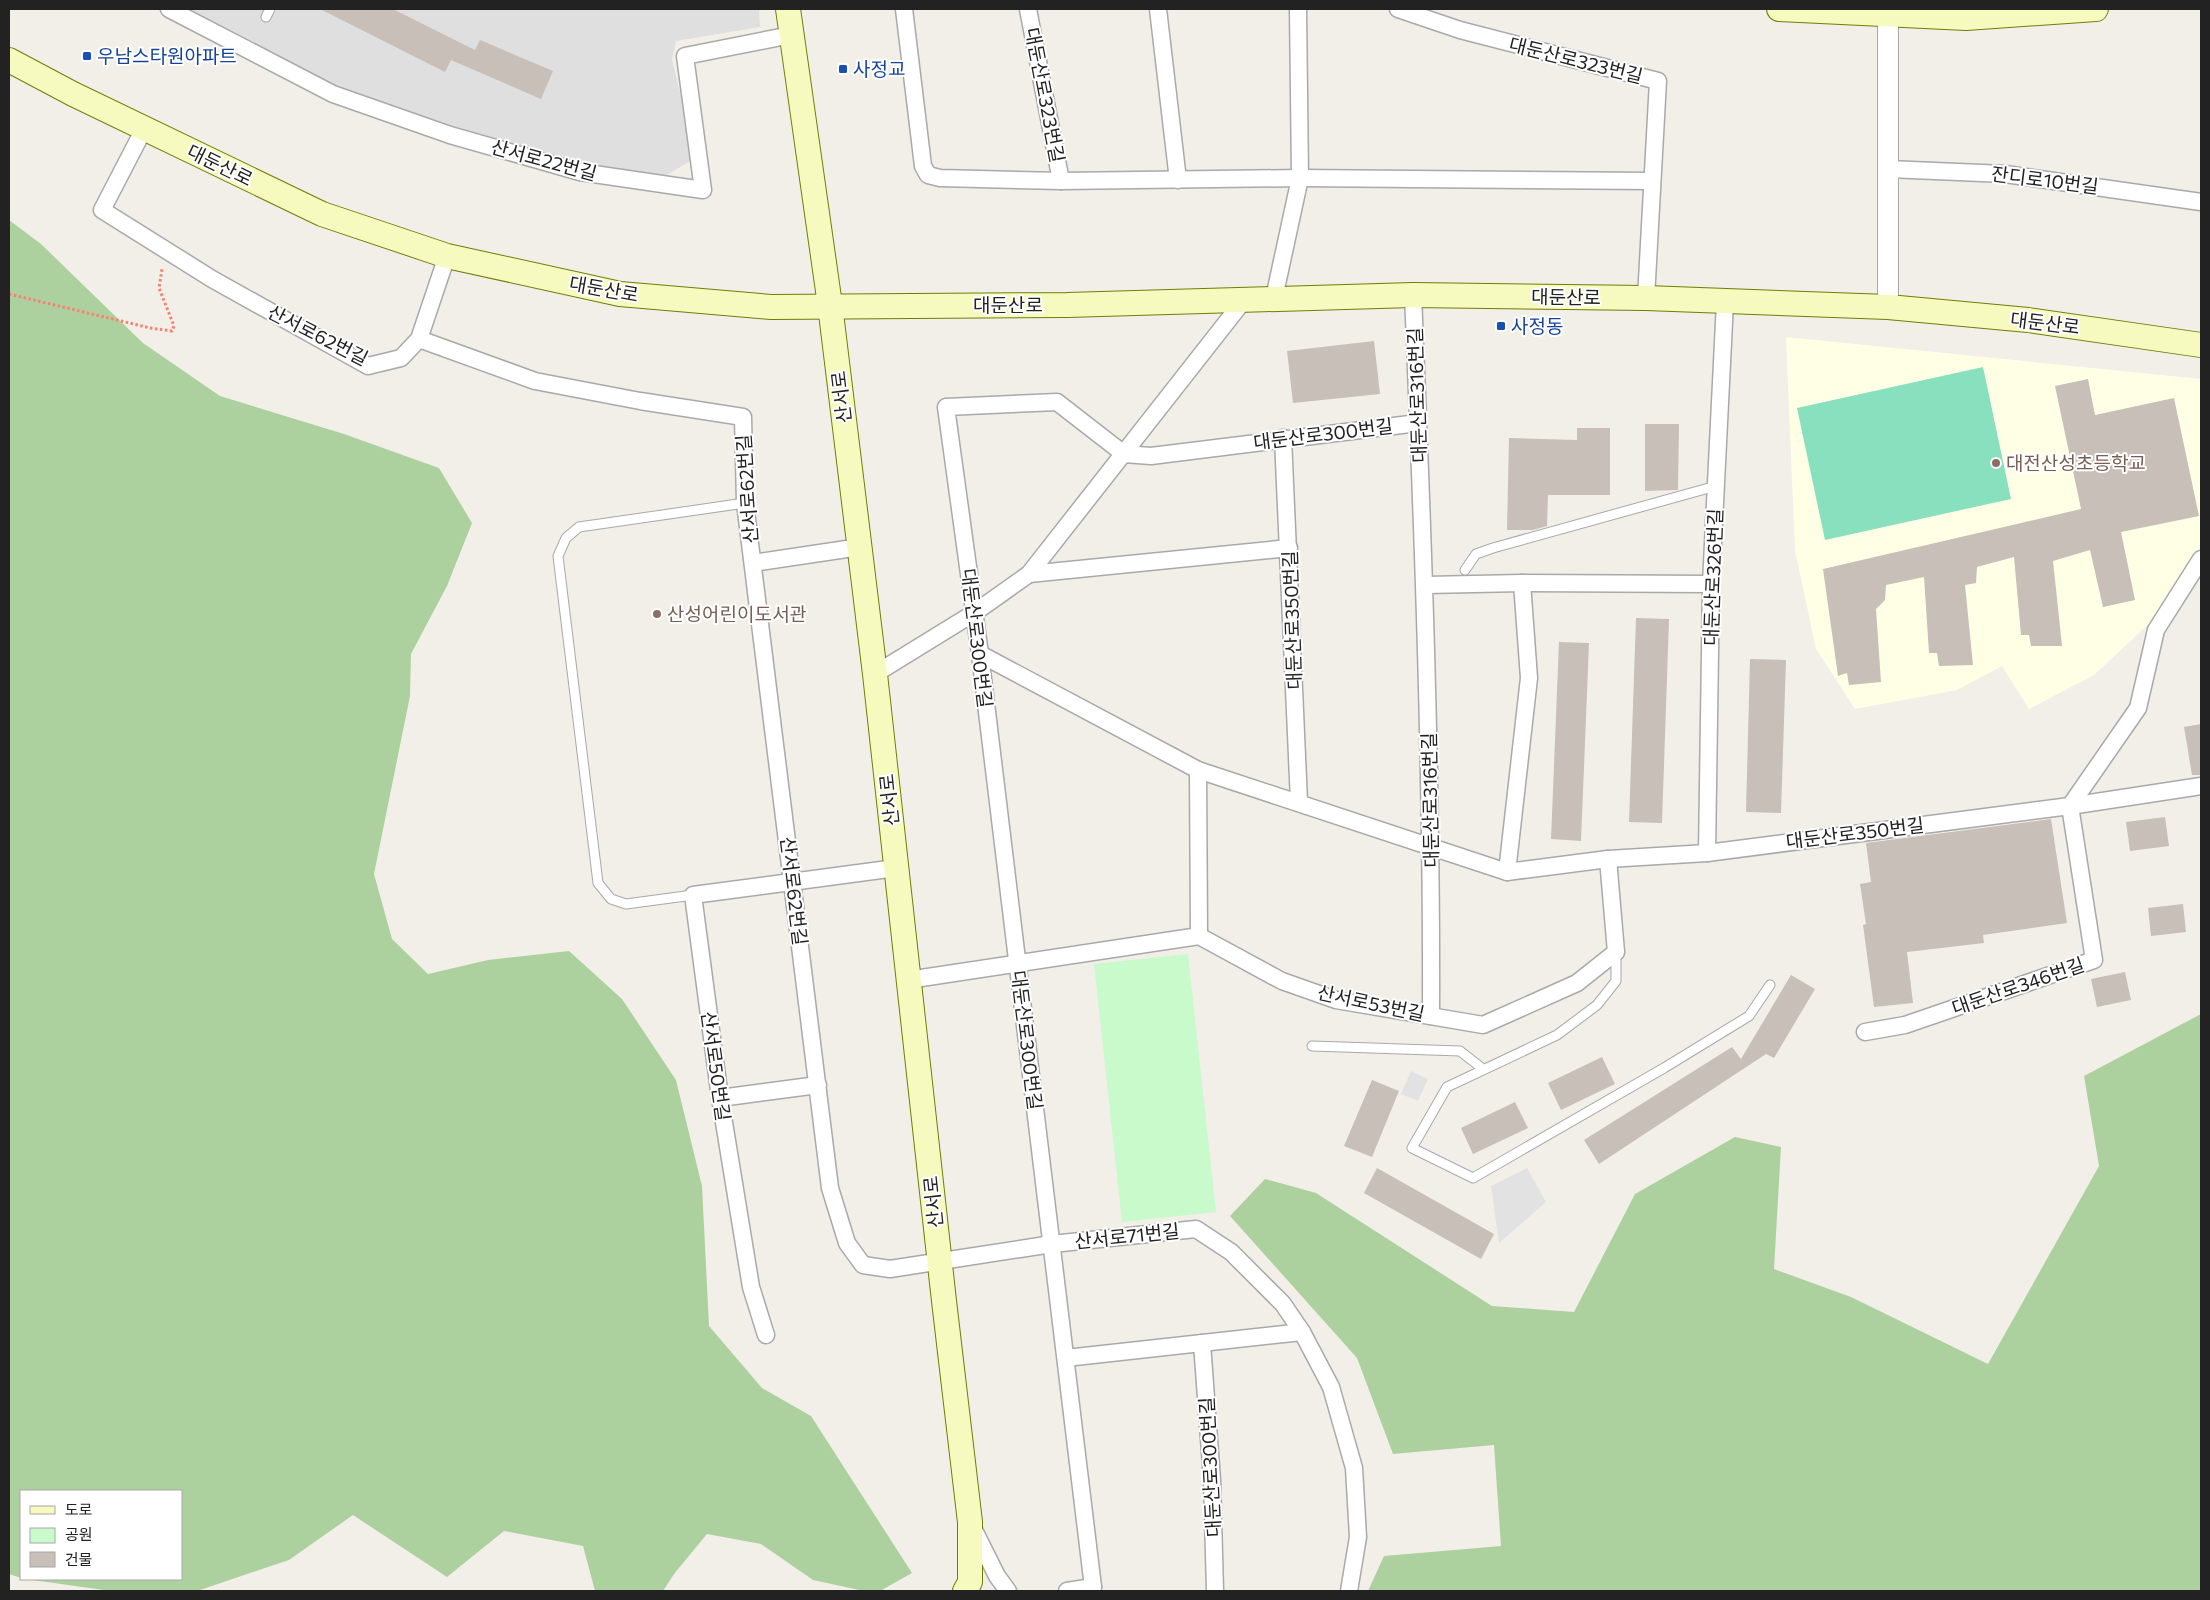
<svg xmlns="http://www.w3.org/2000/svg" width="2210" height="1600" font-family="Commissioner,'Noto Sans KR',sans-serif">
	<rect width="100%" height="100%" fill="#f2efe9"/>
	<!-- residential -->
	<path fill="#e0dfdf" d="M189,9H759L760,27L676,41L672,60L690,133L692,160L665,176L582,165L350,94Z"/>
	<!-- education -->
	<path fill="#ffffe5" d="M1786,337L2201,379V548L2155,618L2094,675L2029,709L2002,666L1957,690L1855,709L1816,649L1795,550Z"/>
	<!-- forest -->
	<g fill="#add19e">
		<path d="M9,220L41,244L143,343L220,396L344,434L439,468L472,523L447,586L411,654L410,696L374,874L392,939L428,974L488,960L569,951L622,999L676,1080L702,1186L709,1326L762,1388L811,1416L912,1573L880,1591H864L813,1580L761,1544L707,1534L674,1574L663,1591H595L583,1546L504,1531L447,1577L353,1515L289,1560L197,1591H111L25,1579H181V1491H21V1578L9,1574Z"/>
		<path d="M2201,1014V1591H1368L1384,1556L1501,1546L1494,1445L1393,1454L1357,1358L1230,1216L1265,1179L1316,1193L1492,1306L1574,1312L1635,1194L1735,1137L1781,1147L1774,1269L1851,1297L1988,1364L2099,1166L2084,1076Z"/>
	</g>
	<!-- park -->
	<path fill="#c8facc" d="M1188,954L1216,1212L1122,1222L1094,964Z"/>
	<!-- pitch -->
	<path fill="#88e0be" d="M1983,367L2011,499L1825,540L1797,408Z"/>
	<!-- parking -->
	<g fill="#e2e2e2">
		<path d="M1411,1071L1428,1079L1418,1101L1401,1094Z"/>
		<path d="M1527,1168L1546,1202L1499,1243L1491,1186Z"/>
	</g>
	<!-- building -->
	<g fill="#c7bfb8">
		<path d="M320,9H393L475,50L480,40L553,71L541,99L451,60L445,72Z"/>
		<path d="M1374,341L1380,394L1293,403L1287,351Z"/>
		<path d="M2088,379L2095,415L2174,398L2199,516L2121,532L2135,600L2103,607L2090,550L2053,561L2062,646H2031L2029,635H2021L2014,557L1977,567L1976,583L1965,585L1973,665L1939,666L1937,653H1929L1924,577L1886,585L1885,600L1876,609L1881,682L1849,685L1847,673L1838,676L1823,569L2081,509L2055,386Z"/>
		<path d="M1645,424H1679L1678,490L1645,491Z"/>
		<path d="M1577,428H1610V495H1548L1547,526L1533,530H1507L1509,438L1577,440Z"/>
		<path d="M1636,618L1669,619L1662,823L1629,822Z"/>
		<path d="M1559,642L1589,643L1581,841L1551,839Z"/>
		<path d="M1750,659L1786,660L1781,813L1746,812Z"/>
		<path d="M2201,724V775H2192L2184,727Z"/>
		<path d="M2165,817L2169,846L2130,851L2126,822Z"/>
		<path d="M2051,819L2067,923L1983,935L1984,943L1907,952L1913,1003L1874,1007L1863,925L1866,924L1860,884L1871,882L1866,843Z"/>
		<path d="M2183,904L2186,932L2151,936L2148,908Z"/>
		<path d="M2125,972L2131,1000L2097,1007L2091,979Z"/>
		<path d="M1791,975L1815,989L1774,1058L1766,1054L1599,1164L1584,1140L1732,1047L1741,1059Z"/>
		<path d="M1602,1057L1615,1084L1561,1110L1548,1083Z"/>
		<path d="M1372,1080L1399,1091L1372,1157L1344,1146Z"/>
		<path d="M1515,1102L1528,1128L1473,1154L1461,1128Z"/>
		<path d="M1377,1168L1494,1234L1481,1259L1364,1193Z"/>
	</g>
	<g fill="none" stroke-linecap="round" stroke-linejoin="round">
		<!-- service casing -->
		<g stroke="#a9a9a9" stroke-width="11">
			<g id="service">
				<path d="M266,17L270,9"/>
				<path d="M1465,570L1476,554L1493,548L1716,486"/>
				<path d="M693,895L626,904L611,899L598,883L558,556L566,538L579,527L745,503"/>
				<path d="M1616,952V981L1597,1005L1557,1035L1447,1087L1412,1148L1473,1178L1664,1068L1749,1016L1770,985"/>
				<path d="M1312,1046L1460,1051L1483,1069"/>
			</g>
		</g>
		<!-- minor casing -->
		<g stroke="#a9a9a9" stroke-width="19">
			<g id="minor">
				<path d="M169,9L333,94L450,135L580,172L703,190L685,56L791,35"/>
				<path d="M904,9L923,166L928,175L940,178L1061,181L1300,178L1651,181"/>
				<path d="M1028,9L1061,181"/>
				<path d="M1158,9L1178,180"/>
				<path d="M1398,9L1460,30L1658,81L1646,298"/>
				<path d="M144,129L102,210L212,279L368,366L401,358L419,339L447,256"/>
				<path d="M1888,169L2005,174L2201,202"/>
				<path d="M1413,295C1423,535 1432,775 1431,1016"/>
				<path d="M1274,298L1300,178L1298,9"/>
				<path d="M419,339L535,381L640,401L743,417L745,503L830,1188L847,1243L863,1265L890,1269L1052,1244L1196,1229L1231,1252L1283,1304L1302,1332L1331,1387L1354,1468L1358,1537L1349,1591"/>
				<path d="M1283,438L1299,802"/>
				<path d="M753,563L860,547"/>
				<path d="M1029,574L1289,548"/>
				<path d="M1426,585L1522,583L1711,584"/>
				<path d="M980,654L1198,770L1507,872L1608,859L1707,853L2070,806L2201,786"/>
				<path d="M875,674L974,613L1029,574L1244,300"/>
				<path d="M1198,770L1199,936"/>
				<path d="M1707,853L1711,584L1725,302"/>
				<path d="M1507,872L1529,678L1522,583"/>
				<path d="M908,980L1199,936L1282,981L1336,1000L1483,1025L1577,983L1616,952L1608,859"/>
				<path d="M1865,1032L1905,1025L2094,960L2070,806L2138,708L2156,630L2201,559"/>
				<path d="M720,1098L818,1085"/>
				<path d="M766,1335L751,1287L720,1098L693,895L896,868"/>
				<path d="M1202,1343L1212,1480L1215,1591"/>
				<path d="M1066,1358L1302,1332"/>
				<path d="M972,1526L997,1576L1008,1591"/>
				<path d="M1093,1587L980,654L946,407L1057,402L1124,454L1151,456L1418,423"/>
				<path d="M1067,1591L1093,1587"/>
			</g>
		</g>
		<!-- tertiary casing -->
		<g stroke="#a9a9a9" stroke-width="22">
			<path id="tertiary" d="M1888,9V307"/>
		</g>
		<!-- secondary casing -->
		<g stroke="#707d05" stroke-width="26">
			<g id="secondary">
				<path d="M788,9L830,305L875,674L944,1301L970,1522V1582L965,1591"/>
				<path d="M1779,9L1966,18L2096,9"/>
				<path d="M9,60L73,94L322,214L447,256L620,294L771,307L1067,305L1413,295L1646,298L1888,307L2028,320L2201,345"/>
			</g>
		</g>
		<!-- path -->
		<path stroke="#fa8072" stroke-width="3" stroke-dasharray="2.5 2.5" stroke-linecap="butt" d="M9,294L150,328L172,331L174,326L159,288L162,269"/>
		<!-- service -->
		<use href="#service" stroke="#fff" stroke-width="9"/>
		<!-- minor -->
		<use href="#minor" stroke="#fff" stroke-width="16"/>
		<!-- tertiary -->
		<use href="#tertiary" stroke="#fff" stroke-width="20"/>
		<!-- secondary -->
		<use href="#secondary" stroke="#f7fabf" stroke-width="24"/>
	</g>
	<!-- markers -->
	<g fill="#1a4fb4" stroke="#fff" stroke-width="2">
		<rect x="82" y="51" width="10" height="10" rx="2.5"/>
		<rect x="838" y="64" width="10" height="10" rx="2.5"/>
		<rect x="1496" y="321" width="10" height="10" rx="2.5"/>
	</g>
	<g fill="#8d6e63" stroke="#fff" stroke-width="2">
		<circle cx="1996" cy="463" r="5"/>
		<circle cx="657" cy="614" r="5"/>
	</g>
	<g text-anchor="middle" stroke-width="4" stroke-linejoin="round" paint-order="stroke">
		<!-- transit labels -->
		<g font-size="19" fill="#164399" stroke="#fff" text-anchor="start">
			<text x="97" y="63">우남스타원아파트</text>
			<text x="853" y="76">사정교</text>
			<text x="1511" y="333">사정동</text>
		</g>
		<!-- street labels -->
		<g font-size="19" fill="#222" stroke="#fff">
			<text transform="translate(1576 60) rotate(14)" y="7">대둔산로323번길</text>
			<text transform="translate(1045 95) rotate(79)" y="7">대둔산로323번길</text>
			<text transform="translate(544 160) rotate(15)" y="7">산서로22번길</text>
			<text transform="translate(220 165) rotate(26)" y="7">대둔산로</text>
			<text transform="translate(2045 180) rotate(7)" y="7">잔디로10번길</text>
			<text transform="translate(604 289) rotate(10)" y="7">대둔산로</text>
			<text transform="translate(1566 297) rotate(1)" y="7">대둔산로</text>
			<text x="1008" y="312">대둔산로</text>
			<text transform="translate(2045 323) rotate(7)" y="7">대둔산로</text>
			<text transform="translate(318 335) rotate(27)" y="7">산서로62번길</text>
			<text transform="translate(1417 395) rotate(-92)" y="7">대둔산로316번길</text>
			<text transform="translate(841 397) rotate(-97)" y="7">산서로</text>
			<text transform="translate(1323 434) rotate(-7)" y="7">대둔산로300번길</text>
			<text transform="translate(747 489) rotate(-94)" y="7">산서로62번길</text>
			<text transform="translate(1713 577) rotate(-88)" y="7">대둔산로326번길</text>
			<text transform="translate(1292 620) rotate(-92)" y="7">대둔산로350번길</text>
			<text transform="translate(977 638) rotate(83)" y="7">대둔산로300번길</text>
			<text transform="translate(889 800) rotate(-96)" y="7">산서로</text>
			<text transform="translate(1430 800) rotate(-91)" y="7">대둔산로316번길</text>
			<text transform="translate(1855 833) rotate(-7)" y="7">대둔산로350번길</text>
			<text transform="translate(794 891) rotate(83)" y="7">산서로62번길</text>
			<text transform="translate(2018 986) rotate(-19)" y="7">대둔산로346번길</text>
			<text transform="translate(1371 1003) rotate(12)" y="7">산서로53번길</text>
			<text transform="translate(1027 1040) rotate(83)" y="7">대둔산로300번길</text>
			<text transform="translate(716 1066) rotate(82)" y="7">산서로50번길</text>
			<text transform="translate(933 1202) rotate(-96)" y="7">산서로</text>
			<text transform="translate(1127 1236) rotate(-6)" y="7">산서로71번길</text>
			<text transform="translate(1210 1467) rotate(-93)" y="7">대둔산로300번길</text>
		</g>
		<!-- education labels -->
		<g font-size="19" fill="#785e54" stroke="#fff" text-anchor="start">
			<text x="2006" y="470">대전산성초등학교</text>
			<text x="667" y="621">산성어린이도서관</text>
		</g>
	</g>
	<!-- border -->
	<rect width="2210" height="1600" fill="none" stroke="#222222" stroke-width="20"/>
	<!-- legend -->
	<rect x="20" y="1490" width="162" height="90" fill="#ffffff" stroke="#a7a7a7"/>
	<rect x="30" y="1506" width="25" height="8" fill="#f7fabf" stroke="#a7a7a7"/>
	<text x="65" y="1515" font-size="15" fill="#222222">도로</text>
	<rect x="30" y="1528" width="25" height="15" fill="#c8facc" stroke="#a7a7a7"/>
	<text x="65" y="1540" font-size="15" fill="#222222">공원</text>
	<rect x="30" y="1552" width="25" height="15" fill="#c7bfb8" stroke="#a7a7a7"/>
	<text x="65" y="1565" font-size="15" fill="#222222">건물</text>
</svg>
